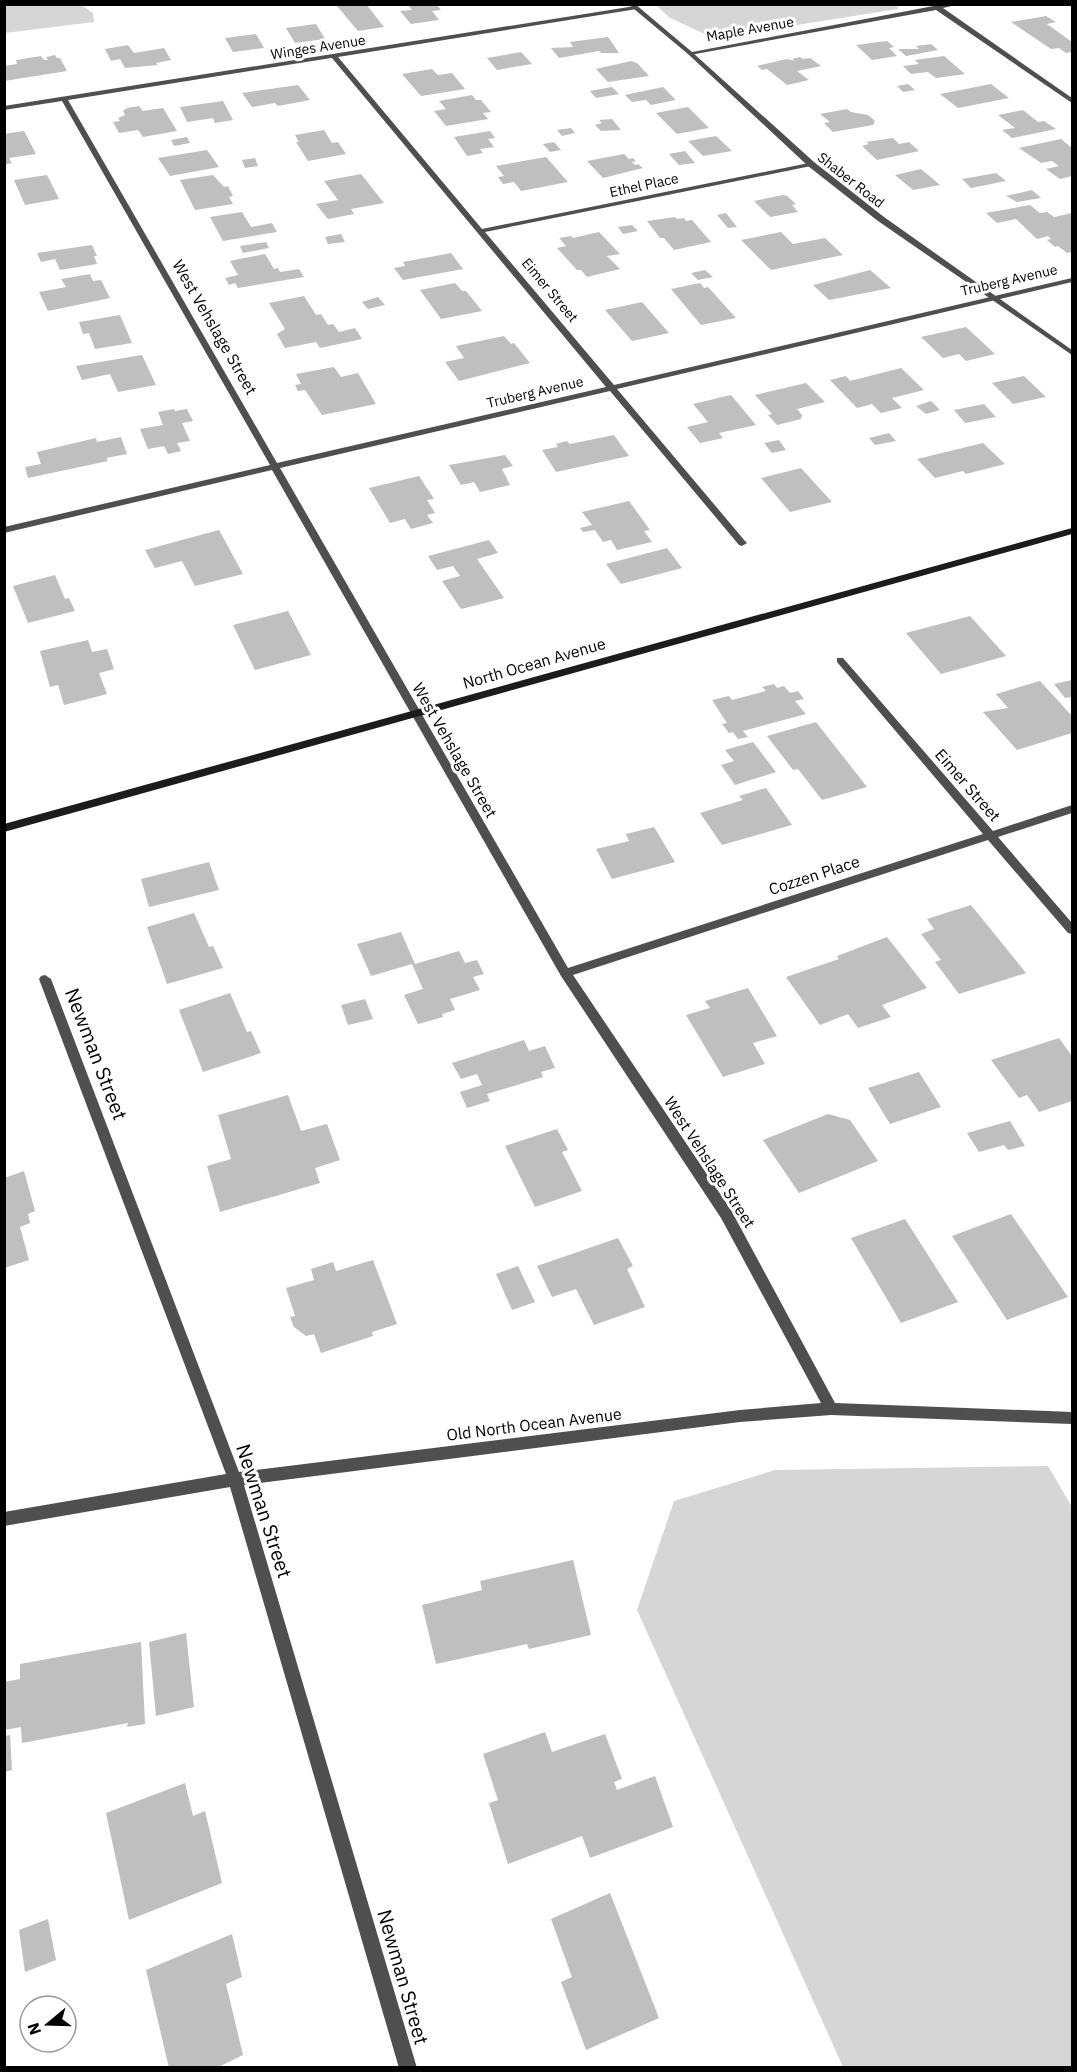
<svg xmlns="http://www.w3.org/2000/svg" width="1077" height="2072" font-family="'IBM Plex Sans',sans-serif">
	<rect width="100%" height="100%" fill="#fff"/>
	<!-- green -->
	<g fill="#d6d6d6">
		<path d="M897,4L898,9L739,34L707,35L670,18L656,5Z"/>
		<path d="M4,5H81L93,13L94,22L5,33Z"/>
		<path d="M1048,1466L1072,1507V2067H843L637,1610L674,1501L775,1470Z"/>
	</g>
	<!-- building -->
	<g fill="#bfbfbf">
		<path d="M346,4H366L384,27L358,31L337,6Z"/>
		<path d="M414,4H436L441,10L432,11L439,20L411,24L400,11L412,10L408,5Z"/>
		<path d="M1046,16L1056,22L1047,24L1072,42V52L1066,53L1059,48L1051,49L1011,22Z"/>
		<path d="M316,24L325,39L295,43L286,28Z"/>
		<path d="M256,34L264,48L233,52L225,38Z"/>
		<path d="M608,37L619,53H601L599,51L559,58L551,48L573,47L570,42Z"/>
		<path d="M887,41L894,47L889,48L897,56L872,60L856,45Z"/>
		<path d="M931,44L938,50L906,56L898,49H919L916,46Z"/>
		<path d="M128,45L134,53L164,48L171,60L156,63L158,65L125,68L120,59L111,61L105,49Z"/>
		<path d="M521,52L532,64L497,70L487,58Z"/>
		<path d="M55,55L57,58H60L67,71L4,81V66L17,64L16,60L41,56L44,60H48L46,57Z"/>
		<path d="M944,56L965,74L936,78L928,72L911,74L903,66L919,64L915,60Z"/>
		<path d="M800,57L803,59L810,58L821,66L797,71L809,80L787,85L767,69L762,70L757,66L787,59L795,61L792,59Z"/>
		<path d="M631,61L637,63L649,76L608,82L596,69Z"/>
		<path d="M432,69L438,75L452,73L465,89L421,96L402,74Z"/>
		<path d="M908,84L915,90L903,92L897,86Z"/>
		<path d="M991,84L1009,98L958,108L940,94Z"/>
		<path d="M298,85L310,100L278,106L275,103L252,107L242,93Z"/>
		<path d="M612,87L619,94L596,98L590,91Z"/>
		<path d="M663,87L676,100L651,105L646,100L632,102L625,95Z"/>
		<path d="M472,95L476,100H481L491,112L483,113L488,119L446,126L434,111L446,109L439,101Z"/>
		<path d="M223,101L233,120L215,123L213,118L187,122L180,107Z"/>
		<path d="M139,106L143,111L163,108L177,131L143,137L138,130L119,133L113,122L120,121L118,118L125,115L123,111L127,108Z"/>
		<path d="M688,107L709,128L677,134L656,113Z"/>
		<path d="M847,109L851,112L868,115L875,121L873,125L833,132L824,123L830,122L820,114Z"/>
		<path d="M1023,110L1038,122L1044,121L1056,129L1012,138L1002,130L1015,128L998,115Z"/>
		<path d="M612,119L621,130L601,131L595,125L602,123L599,120Z"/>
		<path d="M571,128L575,133L562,136L557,130Z"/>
		<path d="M324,130L332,143L338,142L346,154L308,161L296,142H299L295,135Z"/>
		<path d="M24,131L36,154L9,158L12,163L4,165V134Z"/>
		<path d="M490,131L495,138L488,139L494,147L480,149L483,153L467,156L454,137Z"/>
		<path d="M716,136L732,151L703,156L688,141Z"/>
		<path d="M187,137L190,143L174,146L171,140Z"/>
		<path d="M893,138L899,144L909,142L919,151L877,160L862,146L869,144L866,142Z"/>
		<path d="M1061,139L1072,148V176L1060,179L1046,169L1059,166L1052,161L1041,163L1019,148Z"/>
		<path d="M554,142L561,150L550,152L543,144Z"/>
		<path d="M207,150L219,167L170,176L158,158Z"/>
		<path d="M685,151L695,163L679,165L669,154Z"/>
		<path d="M624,154L629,159L633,158L636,161L632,162L635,165L638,164L643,168L603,178L587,161Z"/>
		<path d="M546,157L568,182L521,191L514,182L503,184L498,177L504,176L496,166Z"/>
		<path d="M255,158L258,166L245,168L242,160Z"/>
		<path d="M921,169L940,185L913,190L895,175Z"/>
		<path d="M996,173L1006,181L971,188L962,179Z"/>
		<path d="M361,174L384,203L351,209L354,214L328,219L316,204L338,200L324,181Z"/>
		<path d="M47,175L59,199L25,205L14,180Z"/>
		<path d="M213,175L224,187L228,186L233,196L229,197L233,204L195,210L180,180Z"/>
		<path d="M1032,190L1041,198L1017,202L1006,196Z"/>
		<path d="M783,195L787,196L796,204L792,205L798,212L770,217L754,201Z"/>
		<path d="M1030,205L1040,213L1047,212L1054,217L1072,213V252L1067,253L1058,246L1055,247L1047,240L1051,239L1048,236L1037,239L1016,219L997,223L986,213Z"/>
		<path d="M242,212L251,227L272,223L277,232L223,241L210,217Z"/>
		<path d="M726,213L737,227L728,228L717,215Z"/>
		<path d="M675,217L677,219L684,218L686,221L692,220L711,242L674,250L664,238H660L647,221Z"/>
		<path d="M632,225L638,231L623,234L618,227Z"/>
		<path d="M599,232L620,254L607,256L620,269L587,277L581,270H577L557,248L566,246L559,238L571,236L573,238Z"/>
		<path d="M781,232L793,244L825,238L843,255L771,270L741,240Z"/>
		<path d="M341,234L345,242L328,244L325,237Z"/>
		<path d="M266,242L269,248L243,253L240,246Z"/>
		<path d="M92,245L97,256H94L97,264L60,270L55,259L41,262L37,253Z"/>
		<path d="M451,253L463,269L403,280L394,268L405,266L403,262Z"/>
		<path d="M265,254L274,269L278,268L280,272L299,269L304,277L238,288L235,283L229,285L225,278L238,275L230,261Z"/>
		<path d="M705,270L713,277L698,280L691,273Z"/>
		<path d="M870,270L891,288L829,300L813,285Z"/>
		<path d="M90,274L93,281L101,280L110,298L48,311L39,292L66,287L61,279Z"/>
		<path d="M455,283L462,291H466L482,311L441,319L420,290Z"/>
		<path d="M700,283L704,288L708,287L736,318L701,325L671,289Z"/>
		<path d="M304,296L316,315L321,314L328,325L333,324L339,332L355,328L362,339L320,348L316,342L285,348L277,334L285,329L269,303Z"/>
		<path d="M378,297L385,305L368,309L362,302Z"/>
		<path d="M642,302L669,333L632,341L605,310Z"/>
		<path d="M120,315L132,343L95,349L89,333L83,334L79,322Z"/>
		<path d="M966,327L995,354L966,361L959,354L943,358L921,337Z"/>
		<path d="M504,336L511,344L514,343L530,363L459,381L445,362L464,358L456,346Z"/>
		<path d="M142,355L156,385L118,392L110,374L82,380L76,366Z"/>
		<path d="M334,367L341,377L358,373L376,404L322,415L305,390L298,391L295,385L301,384L296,374Z"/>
		<path d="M901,368L924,390L892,398L902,408L881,413L872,404L857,408L830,380L846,376L850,381Z"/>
		<path d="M1024,376L1046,397L1013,404L992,383Z"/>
		<path d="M806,383L825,402L797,409L802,415L801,419L777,425L768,415L772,414L755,395Z"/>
		<path d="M731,395L756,425L719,433L723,438L700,443L687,427L708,422L693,404Z"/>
		<path d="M931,401L940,410L926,414L916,406Z"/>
		<path d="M984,404L996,417L965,423L954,410Z"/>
		<path d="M174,409L175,411L187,409L193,421L182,423L190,441L177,443L181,451L168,454L164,446L148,449L140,429L163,425L158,412Z"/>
		<path d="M889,433L896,441L875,445L869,438Z"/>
		<path d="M614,435L629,456L556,472L542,450L558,447L556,444L567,441L570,444Z"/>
		<path d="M121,437L127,454L106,458L108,461L28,478L25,467L41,464L37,452L96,438L97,442Z"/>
		<path d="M779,440L786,450L772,453L764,443Z"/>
		<path d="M983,443L1005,464L966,474L963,471L935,478L917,459Z"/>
		<path d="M505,455L513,466L502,469L510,485L480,492L474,482L461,485L449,465Z"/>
		<path d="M801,468L832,502L790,512L761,478Z"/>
		<path d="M419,476L434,499L427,500L435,513L427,515L433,523L411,529L405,519L390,523L369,488Z"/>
		<path d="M629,501L650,530L644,531L652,542L617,550L611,540L603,542L595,530L583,532L580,528L592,525L582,512Z"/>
		<path d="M219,530L243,574L195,586L182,561L155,568L145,550Z"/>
		<path d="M489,540L498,553L477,559L504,598L461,609L442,581L460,576L453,566L437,570L428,556Z"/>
		<path d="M667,548L682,568L621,584L606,564Z"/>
		<path d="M55,575L65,599L69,598L75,611L28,623L13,586Z"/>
		<path d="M288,611L311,655L255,670L233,625Z"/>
		<path d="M970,616L1006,656L941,674L906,633Z"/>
		<path d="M88,640L92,652L107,649L114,669L99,673L107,694L64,705L58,685L50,687L40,651Z"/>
		<path d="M1072,680V697L1065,698L1054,684Z"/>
		<path d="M1040,681L1072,716V733L1017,750L983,712L1008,708L996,694Z"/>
		<path d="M774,684L777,688L784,686L790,693L798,691L804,699L795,701L806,714L743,731L748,737L738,739L733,732L729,733L722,724L727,723L712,700L729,696L732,700L766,691L762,687Z"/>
		<path d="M816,722L867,787L822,800L798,769L793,770L767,736Z"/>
		<path d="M753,742L776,772L735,785L721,765L734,761L725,750Z"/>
		<path d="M766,788L792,825L722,845L700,813L743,800L739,796Z"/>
		<path d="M654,827L675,862L612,879L596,849L629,841L626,834Z"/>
		<path d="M209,862L219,890L149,907L141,879Z"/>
		<path d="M971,905L1026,973L959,994L935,962L941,960L921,934L934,929L927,919Z"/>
		<path d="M194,913L209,947L213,946L223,968L167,984L147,927Z"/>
		<path d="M401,932L415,964L459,951L465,963L477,960L484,974L473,977L480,990L450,999L455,1010L442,1014L443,1017L418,1024L404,995L423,989L412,964L371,976L357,944Z"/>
		<path d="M887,937L927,988L882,1005L891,1017L858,1028L848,1014L820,1025L786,977L839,959L837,956Z"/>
		<path d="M748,988L777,1036L753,1043L765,1064L723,1077L686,1015L710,1008L705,1001Z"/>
		<path d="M230,993L247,1032L251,1031L261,1053L203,1072L179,1010Z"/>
		<path d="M365,999L373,1019L348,1025L341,1005Z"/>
		<path d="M1059,1038L1072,1056V1101L1039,1112L1027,1095L1019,1098L991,1060Z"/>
		<path d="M524,1040L529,1051L545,1046L555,1068L541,1072L543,1077L487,1094L490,1101L467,1108L460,1092L482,1085L477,1074L461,1079L452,1063Z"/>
		<path d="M919,1072L941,1107L890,1124L868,1088Z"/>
		<path d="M288,1095L301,1131L327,1124L340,1160L315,1168L320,1183L220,1212L207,1166L231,1159L218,1115Z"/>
		<path d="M828,1114L850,1120L878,1161L799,1193L763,1140Z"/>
		<path d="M1010,1121L1025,1146L1008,1150L1004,1145L979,1152L967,1133Z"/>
		<path d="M557,1129L568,1150L562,1152L582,1191L535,1207L505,1146Z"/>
		<path d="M24,1171L35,1211L28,1214L30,1223L20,1227L29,1260L4,1268V1178Z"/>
		<path d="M1011,1214L1068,1297L1007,1320L952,1236Z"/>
		<path d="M905,1219L958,1302L901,1323L851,1238Z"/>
		<path d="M618,1238L633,1266L627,1269L645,1307L594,1325L576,1289L552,1297L537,1266Z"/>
		<path d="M373,1260L397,1324L372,1332L373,1336L321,1353L314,1334L306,1336L294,1327L290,1317L295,1316L286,1288L314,1280L311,1269L333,1262L336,1271Z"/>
		<path d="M518,1266L535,1302L512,1310L496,1274Z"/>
		<path d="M573,1560L591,1635L529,1649L527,1644L436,1664L422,1605L482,1590L480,1581Z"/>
		<path d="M186,1633L194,1707L156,1716L149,1642Z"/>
		<path d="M141,1642L145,1724L127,1727L128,1723L22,1743L21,1727L4,1730V1682L20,1679V1664Z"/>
		<path d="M545,1732L552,1752L605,1734L622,1779L614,1782L617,1790L655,1776L673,1827L590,1858L582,1836L508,1864L489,1803L498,1800L483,1754Z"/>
		<path d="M10,1735L12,1770L4,1772V1736Z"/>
		<path d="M185,1783L193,1816L205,1811L222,1883L129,1920L106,1813Z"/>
		<path d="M610,1893L659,2018L586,2050L561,1982L572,1977L551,1919Z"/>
		<path d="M48,1919L56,1960L25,1972L19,1930Z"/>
		<path d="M232,1934L242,1977L226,1984L243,2055L216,2068H169L146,1970Z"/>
	</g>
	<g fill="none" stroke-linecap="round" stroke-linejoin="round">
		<!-- minor -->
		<g fill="#4f4f4f" fill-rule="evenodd">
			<path d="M944,4H960L943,8L1072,98V103L936,10L690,55L687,53Z"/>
			<path d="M635,6L637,9L338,57L482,229L814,162L815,164L811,166L485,232L614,385L1072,278V282L617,389L745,541L747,543L742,546L739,545L610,391L280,468L568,968L983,834L837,662V658H843L993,831L1072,805V813L998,837L1072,923V934L1068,933L988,840L573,975L731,1210L835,1403L1072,1412V1424L831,1415L740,1422L244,1485L417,2068H399L230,1487L4,1526V1512L226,1474L39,979L41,976L45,975L51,979L239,1472L740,1410L821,1403L721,1218L561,976L272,470L4,533V527L270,465L62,101L4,110V106ZM331,58H332L606,387L277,463L68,100Z"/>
		</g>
		<!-- tertiary -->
		<path fill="#4f4f4f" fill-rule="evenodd" d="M628,4H635L692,52L814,162L884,217L1072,350V355L878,221L808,166L688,54Z"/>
		<!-- secondary -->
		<path fill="#1c1c1c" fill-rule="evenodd" d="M1072,528V534L4,832V824Z"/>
	</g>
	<g text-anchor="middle" stroke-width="6" stroke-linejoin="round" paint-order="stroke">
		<!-- far-street labels -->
		<g font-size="14" fill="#000" stroke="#fff">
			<text transform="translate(750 29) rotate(-10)" y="5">Maple Avenue</text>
			<text transform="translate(318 47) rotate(-9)" y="5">Winges Avenue</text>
			<text transform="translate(851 180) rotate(38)" y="5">Shaber Road</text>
			<text transform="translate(644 185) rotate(-12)" y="5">Ethel Place</text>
			<text transform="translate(1009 280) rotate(-13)" y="5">Truberg Avenue</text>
			<text transform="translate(550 290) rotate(50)" y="5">Eimer Street</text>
			<text transform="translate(535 392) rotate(-13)" y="5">Truberg Avenue</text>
		</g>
		<!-- street labels -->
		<g font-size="16" fill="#000" stroke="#fff">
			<text transform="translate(215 327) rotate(60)" y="6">West Vehslage Street</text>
			<text transform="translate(534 663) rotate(-16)" y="6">North Ocean Avenue</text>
			<text transform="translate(455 750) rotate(60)" y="6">West Vehslage Street</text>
			<text transform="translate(968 785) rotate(49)" y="6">Eimer Street</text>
			<text transform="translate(814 875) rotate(-18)" y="6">Cozzen Place</text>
			<text transform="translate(710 1162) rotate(57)" y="6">West Vehslage Street</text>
			<text transform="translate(534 1424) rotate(-7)" y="6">Old North Ocean Avenue</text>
		</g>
		<!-- near-street labels -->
		<g font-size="20" fill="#000" stroke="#fff">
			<text transform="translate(96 1054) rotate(69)" y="7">Newman Street</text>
			<text transform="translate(264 1511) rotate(72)" y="7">Newman Street</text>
			<text transform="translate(403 1977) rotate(74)" y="7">Newman Street</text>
		</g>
	</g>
	<!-- border -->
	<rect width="1077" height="2072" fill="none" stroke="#000000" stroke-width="12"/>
	<!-- north arrow -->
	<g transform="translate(48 2024) rotate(251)"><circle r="28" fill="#ffffff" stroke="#999999" stroke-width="1.5"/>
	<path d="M0-4.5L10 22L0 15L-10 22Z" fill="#000000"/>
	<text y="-9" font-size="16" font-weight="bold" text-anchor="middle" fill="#000000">N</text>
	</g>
</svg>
